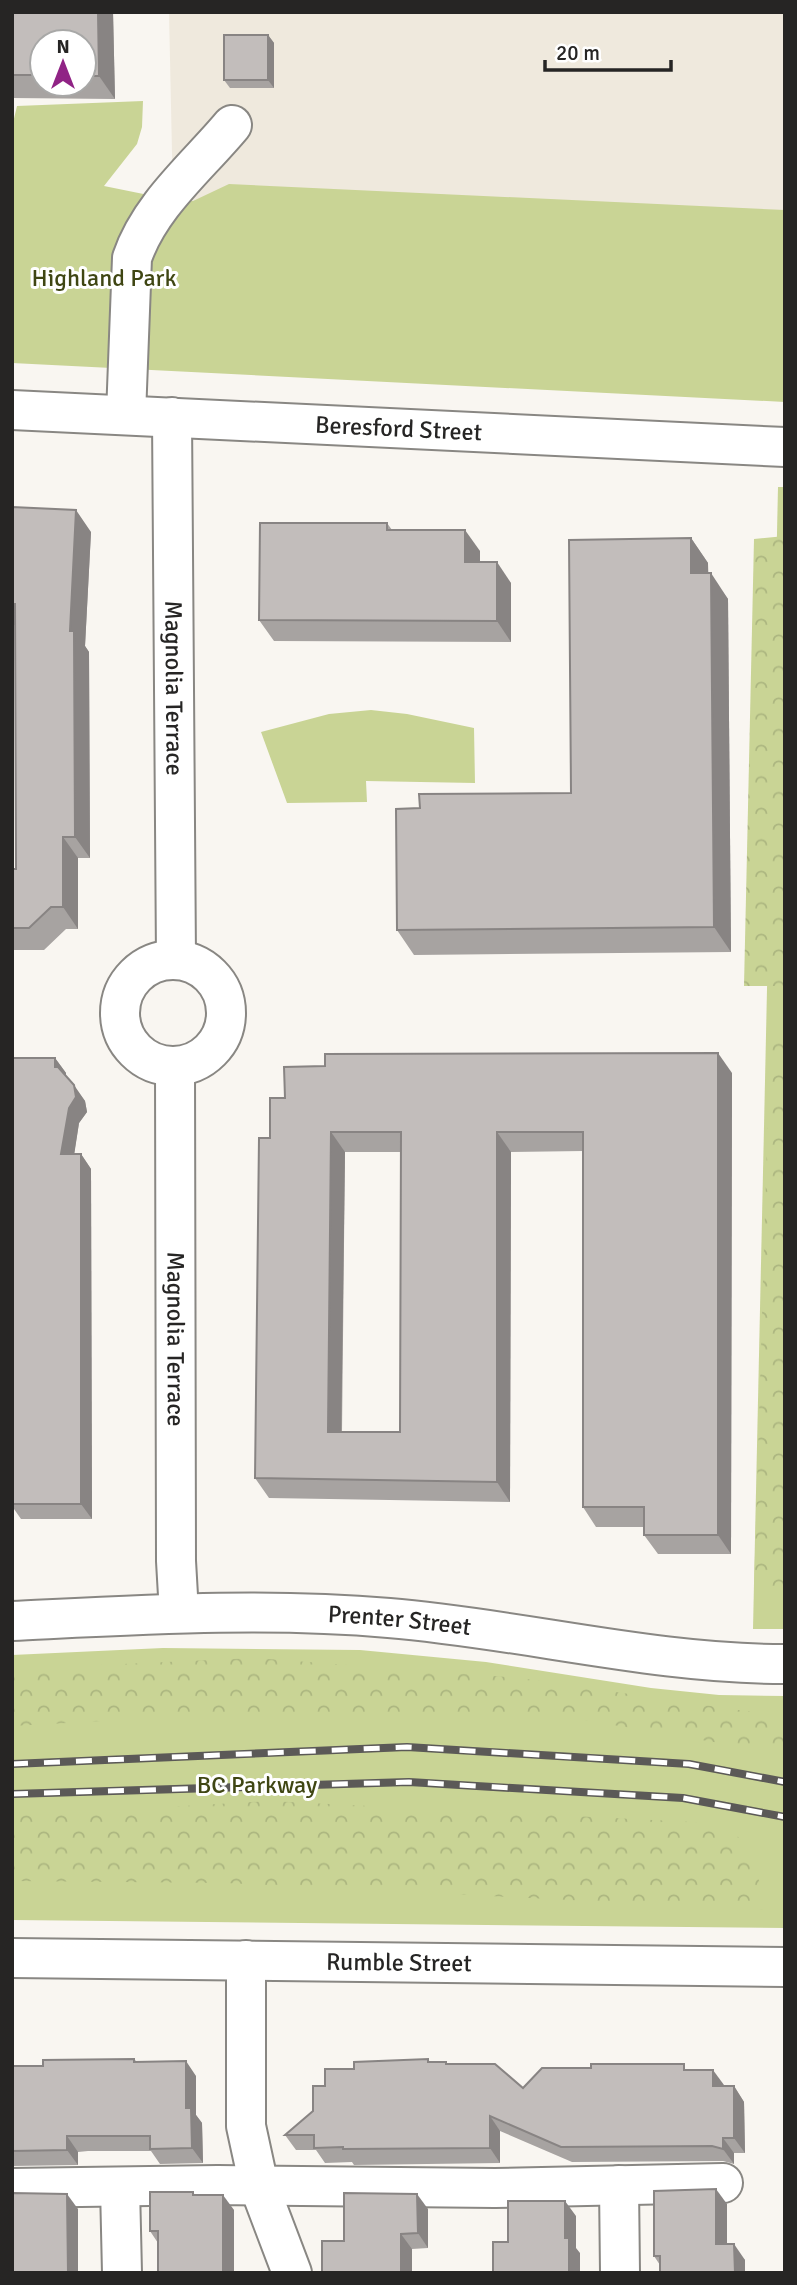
<svg xmlns="http://www.w3.org/2000/svg" width="797" height="2285" font-family="Signika,sans-serif">
	<defs>
		<pattern id="forest-crowns" width="20" height="18" patternUnits="userSpaceOnUse" patternTransform="scale(1.75)"><rect width="20" height="18" fill="#c9d495"/><path d="M2 6a3 3 0 1 1 6 0M12 15a3 3 0 1 1 6 0" fill="none" stroke="#acb680"/></pattern>
	</defs>
	<rect width="100%" height="100%" fill="#f9f6f1"/>
	<!-- built -->
	<path fill="#efe9dd" d="M169,12H785V224L173,200Z"/>
	<!-- green -->
	<g fill="#c9d495">
		<path d="M143,101L142,127L137,144L104,186L173,200L193,201L229,184L785,210V402L12,363V127L17,106Z"/>
		<path d="M778,487H785V1629H753Z"/>
		<path d="M371,710L407,714L474,728L475,783L366,781L367,802L287,803L261,732L329,714Z"/>
		<path d="M163,1648L360,1650L486,1662L651,1688L719,1695L785,1696V1928L12,1920V1655Z"/>
	</g>
	<!-- forest -->
	<g fill="url(#forest-crowns)">
		<path d="M785,536V986H744L754,539Z"/>
		<path d="M785,1041V1588L754,1589L770,1042Z"/>
		<path d="M255,1658L520,1678L765,1714L785,1736V1754L554,1715L177,1717L12,1726V1669Z"/>
		<path d="M269,1801L732,1824L773,1910L226,1883L12,1881V1816Z"/>
	</g>
	<g fill="none" stroke-linecap="round" stroke-linejoin="round">
		<!-- minor casing -->
		<g stroke="#898783" stroke-width="42">
			<g id="minor">
				<path id="s1" d="M12,410L785,447"/>
				<path d="M126,415L132,258C150,205 197,167 232,125"/>
				<path id="s2" d="M172,417L176,959"/>
				<circle cx="173" cy="1013" r="53"/>
				<path id="s3" d="M175,1066L176,1561L179,1613"/>
				<path id="s4" d="M12,1621C138,1615 264,1607 389,1618C522,1629 652,1664 785,1664"/>
				<path id="s5" d="M12,1958L785,1967"/>
				<path d="M246,1960V2126L259,2186L292,2273"/>
				<path d="M619,2185L620,2273"/>
				<path d="M120,2187L122,2273"/>
				<path d="M12,2188L218,2185L495,2188L723,2183"/>
			</g>
		</g>
		<!-- minor -->
		<use href="#minor" stroke="#fff" stroke-width="38"/>
		<!-- rail casing -->
		<g stroke="#5b5957" stroke-width="8">
			<g id="rail">
				<path d="M12,1764L407,1747L689,1764L785,1782"/>
				<path d="M12,1794L409,1782L683,1798L785,1817"/>
			</g>
		</g>
		<!-- rail -->
		<use href="#rail" stroke="#fff" stroke-width="5" stroke-dasharray="16" stroke-linecap="butt"/>
	</g>
	<!-- wall -->
	<g fill="#a7a3a1" fill-rule="evenodd">
		<path d="M12,12H113L115,99L12,98ZM42,42H84V84H42Z"/>
		<path d="M268,35L274,43V88H230L224,80Z"/>
		<path d="M12,507L91,532L85,646L89,652L90,858H78V929H66L44,950H12V869H16L15,625H12Z"/>
		<path d="M387,523L392,530L480,551V562L511,583V642L274,641L259,620Z"/>
		<path d="M691,538L708,563V573L728,599L731,952L414,955L397,930L420,808L571,793Z"/>
		<path d="M12,1058H55L66,1073V1076L85,1101L87,1112L79,1123L74,1154H81L91,1169L92,1519H21L14,1509H12Z"/>
		<path d="M732,1073L731,1554H658L644,1535V1527H596L583,1507V1151L511,1152L510,1502L269,1498L255,1478L270,1138ZM345,1152H401L400,1432H342Z"/>
		<path d="M134,2059L136,2061L196,2076V2115L202,2123L203,2163L160,2164L151,2151H88L78,2152V2165L12,2166V2066H43Z"/>
		<path d="M428,2059L430,2062H446L448,2064L523,2088L688,2070L724,2086H734L744,2102L745,2153H734V2164L723,2161L572,2162L500,2131V2163L354,2165L352,2162L325,2163L316,2150H296L285,2135L313,2111L325,2086Z"/>
		<path d="M193,2192L195,2195L234,2210L158,2243L150,2231Z"/>
		<path d="M727,2204V2244L745,2260V2273H660V2265L654,2256Z"/>
		<path d="M428,2209V2248L412,2249L344,2241Z"/>
	</g>
	<!-- shaded-wall -->
	<g fill="#888483">
		<path d="M98,12H113L115,99L99,76Z"/>
		<path d="M268,35L274,43V88L268,80Z"/>
		<path d="M76,510L91,532L85,646L89,652L90,858L75,837L70,631Z"/>
		<path d="M465,530L480,551V583L465,562Z"/>
		<path d="M691,538L708,563L709,599L691,573Z"/>
		<path d="M497,562L511,583V642L497,621Z"/>
		<path d="M711,573L728,599L731,952L714,927Z"/>
		<path d="M63,837L78,858V929L63,907Z"/>
		<path d="M718,1053L732,1073L731,1554L718,1535Z"/>
		<path d="M55,1058L66,1073V1082L55,1067Z"/>
		<path d="M74,1085L85,1101L87,1112L79,1123L72,1169L61,1154L69,1108Z"/>
		<path d="M331,1132L345,1152L341,1451L328,1432Z"/>
		<path d="M497,1132L511,1152L510,1502L497,1482Z"/>
		<path d="M81,1154L91,1169L92,1519L81,1504Z"/>
		<path d="M186,2061L196,2076V2115L202,2123L203,2163L192,2148L186,2108Z"/>
		<path d="M713,2070L724,2085V2102L713,2086Z"/>
		<path d="M734,2086L744,2102L745,2153L734,2138Z"/>
		<path d="M490,2116L500,2131V2163L490,2148Z"/>
		<path d="M67,2136L78,2152V2165L67,2150Z"/>
		<path d="M723,2138L734,2153V2164L723,2149Z"/>
		<path d="M716,2189L727,2204V2260L716,2244Z"/>
		<path d="M67,2194L78,2209V2273H68Z"/>
		<path d="M417,2194L428,2209V2248L418,2233Z"/>
		<path d="M223,2195L234,2210V2273H223Z"/>
		<path d="M565,2201L576,2216V2248L580,2253V2273H569L565,2238Z"/>
		<path d="M401,2234L412,2249V2273H401Z"/>
		<path d="M734,2244L745,2260V2273H735Z"/>
	</g>
	<!-- building -->
	<g fill="#c2bdbb" stroke="#888483" stroke-width="2" fill-rule="evenodd">
		<path d="M12,12H98L99,76H84V42H42V75H12Z"/>
		<rect x="224" y="35" width="44" height="45"/>
		<path d="M12,507L76,510L70,631H74L75,837H63V907H51L29,928H12V869H16L15,604H12Z"/>
		<path d="M260,523H387V530H465V562H497V621L259,620Z"/>
		<path d="M691,538V573H711L714,927L397,930L396,809L420,808L419,794L571,793L569,540Z"/>
		<path d="M718,1053V1535H644V1507H583V1132H497V1482L255,1478L259,1138H270V1098H285L284,1067L325,1066V1054ZM331,1132H401L400,1432H328Z"/>
		<path d="M12,1058H55V1067H58L74,1085L76,1097L69,1108L61,1154H81V1504H12Z"/>
		<path d="M134,2059V2062L186,2061V2108H191L192,2148L150,2149V2136H67V2150L12,2151V2066H43V2060Z"/>
		<path d="M428,2059V2062H446V2064H495L523,2088L542,2068H591V2064H684V2070H713V2086H734V2138H723V2149L712,2146L561,2147L490,2116V2148L343,2149V2147L314,2148V2135H285L313,2111V2086H325V2069H354V2062Z"/>
		<path d="M716,2189V2244H734L735,2273H660V2256H654V2191Z"/>
		<path d="M150,2192H193V2195H223V2273H158V2231H150Z"/>
		<path d="M12,2193L67,2194L68,2273H12Z"/>
		<path d="M344,2193L417,2194L418,2233L401,2234V2273H322V2241H344Z"/>
		<path d="M508,2201H565V2238H569V2273H493V2242H508Z"/>
	</g>
	<g text-anchor="middle" stroke-width="6" stroke-linejoin="round" paint-order="stroke">
		<!-- park labels -->
		<g font-size="24" fill="#3f4613" stroke="#fff">
			<text x="104" y="286">Highland Park</text>
			<text x="257" y="1793">BC Parkway</text>
		</g>
		<!-- street labels -->
		<g font-size="24" fill="#262524" stroke="#fff">
			<text dy="8" stroke="none"><textPath href="#s1" startOffset="387">Beresford Street</textPath></text>
			<text dy="8" stroke="none"><textPath href="#s2" startOffset="271">Magnolia Terrace</textPath></text>
			<text dy="8" stroke="none"><textPath href="#s3" startOffset="273">Magnolia Terrace</textPath></text>
			<text dy="8" stroke="none"><textPath href="#s4" startOffset="388">Prenter Street</textPath></text>
			<text dy="8" stroke="none"><textPath href="#s5" startOffset="387">Rumble Street</textPath></text>
		</g>
	</g>
	<!-- border -->
	<rect width="797" height="2285" fill="none" stroke="#262524" stroke-width="28"/>
	<!-- north arrow -->
	<g transform="translate(63 63)"><circle r="33" fill="#ffffff" stroke="#a8a8a7" stroke-width="2"/>
	<path d="M0-5L12 26L0 18L-12 26Z" fill="#902385"/>
	<text y="-10" font-size="19" font-weight="bold" text-anchor="middle" fill="#262524">N</text>
	</g>
	<!-- scale -->
	<path d="M545 60v10h126v-10" fill="none" stroke="#262524" stroke-width="3.5"/>
	<text x="556" y="60" font-size="21" fill="#262524" stroke="#ffffff" stroke-width="5" paint-order="stroke">20 m</text>
</svg>
